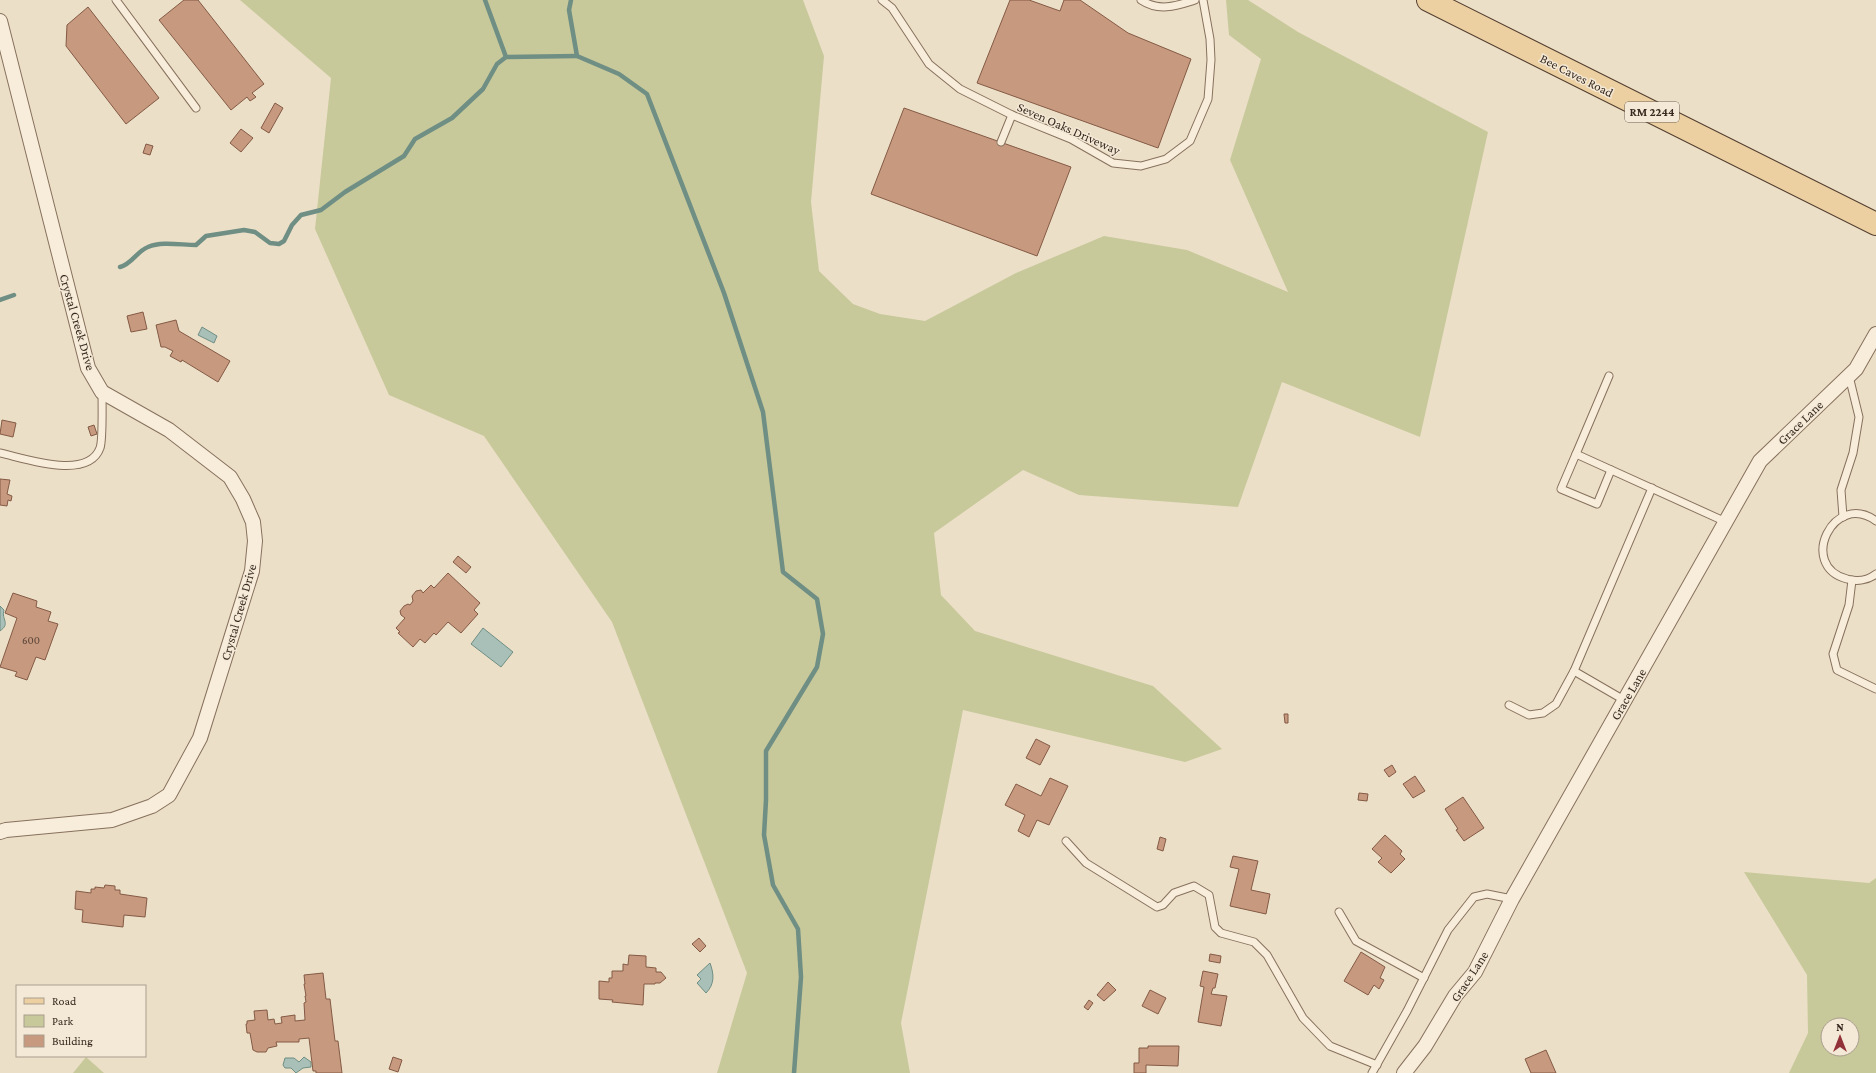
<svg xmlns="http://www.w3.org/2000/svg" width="1876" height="1073" font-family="'Crimson Pro',serif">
	<rect width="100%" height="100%" fill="#ecdfc7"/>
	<!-- green -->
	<g fill="#c7c99b" fill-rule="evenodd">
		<path d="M240,0H803L824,56L811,202L819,271L853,304L880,314L925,321L1016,273L1104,236L1187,250L1288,292L1230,160L1261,59L1229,35L1226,0H1248L1298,32L1488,132L1420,437L1282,382L1238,507L1079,495L1023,470L934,533L941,595L975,631L1153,686L1222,749L1185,762L963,710L901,1023L910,1073H717L747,973L612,622L484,436L389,395L315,229L331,78Z"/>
		<path d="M1744,872L1869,883L1876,878V1073H1789L1808,1033L1807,975ZM1828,1025H1852V1049H1828Z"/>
		<path d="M86,1057L104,1073H73Z"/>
	</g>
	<!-- water -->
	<g fill="#a8c0b7" stroke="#6f8e84">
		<path d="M202,327L217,336L214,343L198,335Z"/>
		<path d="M0,606L4,610C1,620 11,623 0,631Z"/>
		<path d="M483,628L513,652L501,667L471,644Z"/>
		<path d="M710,963C714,974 715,984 706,993L697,983L701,979L697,975Z"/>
		<path d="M304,1057L311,1062V1067L303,1068L296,1073L291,1068H285L283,1065L285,1058H294L299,1062Z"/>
	</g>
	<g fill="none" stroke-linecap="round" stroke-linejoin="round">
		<!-- stream -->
		<g stroke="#6f8e84" stroke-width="4.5">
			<path d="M485,0L506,57"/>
			<path d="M571,0L569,10L577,56L619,74L647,94L724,293L763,412L783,572L817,599L823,634L817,667L766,751V800L764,835L773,885L798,929L801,977L794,1073"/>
			<path d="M120,267C132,264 137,251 148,247C162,241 181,245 196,245L206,236L244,230L255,232L270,243L279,244L284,241L292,225L301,215L321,210L345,192L404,156L415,139L452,118L483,89L497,64L506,57L577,56"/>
			<path d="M0,300L14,295"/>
		</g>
	</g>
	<!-- building -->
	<g fill="#c7997f" stroke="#845a45">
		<path d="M184,0H198L264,84L252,93L256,97L250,101L247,97L231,110L159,20Z"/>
		<path d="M1010,0H1029L1060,11L1064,0H1080L1128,33L1191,59L1158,148L977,83Z"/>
		<path d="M88,7L159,98L126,124L66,46L67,25Z"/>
		<path d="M275,103L283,108L269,133L261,128Z"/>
		<path d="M904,108L1071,167L1037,256L871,194Z"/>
		<path d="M241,129L253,138L241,152L230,143Z"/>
		<path d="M146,144L153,146L150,155L143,153Z"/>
		<path d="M143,312L147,329L131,332L127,316Z"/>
		<path d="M176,320L179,331L230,361L218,382L182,360L181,362L170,356L173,351L165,347H161L156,325Z"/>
		<path d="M2,420L16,423L13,437L0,434Z"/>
		<path d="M94,425L97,434L91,436L88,427Z"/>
		<path d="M0,479L10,480L7,494L12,496L11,501L8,500L7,506L0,505Z"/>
		<path d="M458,556L471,567L466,573L453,562Z"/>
		<path d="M448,573L480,603L474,610L478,614L461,633L448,622L436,635L434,633L425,643L420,639L413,647L398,633L400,632L396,628L405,618L401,615L400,611L404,606L408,604L410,605L413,601L412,596L416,591L421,590L423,593L431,585L434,588Z"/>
		<path d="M13,593L37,601L36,607L51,612L48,621L58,624L45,660L36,657L27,680L15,676L17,672L0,667L17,618L5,613Z"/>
		<path d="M1284,714H1288V723H1285Z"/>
		<path d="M1036,739L1050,746L1040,765L1026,758Z"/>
		<path d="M1392,765L1396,772L1389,777L1384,770Z"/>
		<path d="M1415,776L1425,791L1413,798L1403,784Z"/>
		<path d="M1050,778L1068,786L1049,825L1037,820L1029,837L1018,831L1025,815L1005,805L1016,784L1041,796Z"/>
		<path d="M1359,793L1368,794L1367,801L1358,800Z"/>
		<path d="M1463,797L1484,828L1464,841L1456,830L1458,829L1445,809Z"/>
		<path d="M1385,835L1402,851L1400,854L1405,859L1391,873L1378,862L1382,858L1372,849Z"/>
		<path d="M1160,837L1166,839L1163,851L1157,849Z"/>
		<path d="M1233,856L1258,861L1251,890L1270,894L1266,914L1230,906L1239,869L1230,867Z"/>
		<path d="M105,885L115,886V890H120V894L147,898L145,917L124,915L123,927L82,922L83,910L75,909L76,891L91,893V889H95V887L104,888Z"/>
		<path d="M699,938L706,946L700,952L692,944Z"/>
		<path d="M1361,952L1385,967L1380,978L1384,980L1379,989L1374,985L1368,995L1344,981Z"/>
		<path d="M1210,954L1221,956L1220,963L1209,961Z"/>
		<path d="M629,955L646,956V967L656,968V972H661L666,978L660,983H655V984H644L643,1005L612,1002L613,1000L599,999V981L609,982V978H612V971H623V964L628,965Z"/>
		<path d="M1203,971L1218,974L1215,988H1213L1211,994L1227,996L1221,1026L1198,1022L1204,987L1200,986Z"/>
		<path d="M323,973L326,999H330L335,1041H338L342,1073H316V1071H313L309,1038L299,1039V1042H276L277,1046L268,1048L266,1052H257L253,1050L250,1033H247L246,1024H247V1021L255,1020L254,1011L267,1010L268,1020L274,1019L275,1024L282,1023L281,1017L295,1015V1021L305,1020L304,1003L306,1002L305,996H306L304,984H305L304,975Z"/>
		<path d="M1108,982L1116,990L1104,1001L1097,995Z"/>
		<path d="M1150,990L1166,998L1158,1014L1142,1006Z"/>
		<path d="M1089,1000L1093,1003L1088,1010L1084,1007Z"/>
		<path d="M1148,1046H1179L1178,1066L1146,1065V1073H1134V1063H1139V1048H1148Z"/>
		<path d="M1546,1050L1556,1073H1531L1525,1059Z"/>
		<path d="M393,1057L402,1060L398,1072L389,1069Z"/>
	</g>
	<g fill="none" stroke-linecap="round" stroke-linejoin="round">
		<!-- lane casing -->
		<g stroke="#86715d" stroke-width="9">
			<g id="lane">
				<path d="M116,0L196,108"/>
				<path d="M882,0L892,8L929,64L960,89L1012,115L1071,139L1113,163L1141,166L1166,159L1190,141L1208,99L1211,60L1210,39L1203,0"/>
				<path d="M1141,0C1159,12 1176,6 1195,0"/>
				<path d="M1001,142L1012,115"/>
				<path d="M1609,376L1576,454L1726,522"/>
				<path d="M0,453C24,458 88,481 100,448C103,440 102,403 102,392"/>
				<path d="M1576,454L1561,489L1597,504L1611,470"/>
				<path d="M1843,517L1841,490L1853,453L1859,417L1849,376"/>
				<path d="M1876,521C1834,490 1797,566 1847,579C1857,582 1868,580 1876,574"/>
				<path d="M1852,580L1849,605L1833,654L1837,670L1876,689"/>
				<path d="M1574,671L1624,700"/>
				<path d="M1509,705L1529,715L1543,713L1556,704L1574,671L1652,488"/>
				<path d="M1066,841L1086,863L1157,907L1163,905L1174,893L1194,886L1209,895L1215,927L1221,933L1254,942L1267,955L1303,1018L1330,1046L1377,1065"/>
				<path d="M1339,912L1356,941L1424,978"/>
				<path d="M1372,1073L1407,1011L1448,930L1474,897L1487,894L1512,899"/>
			</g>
		</g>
		<!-- street casing -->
		<g stroke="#86715d" stroke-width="16">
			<g id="street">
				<path d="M0,21L88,368L102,392L169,430L230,477L243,499L253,522L255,541L252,571L200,738L169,795L152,806L112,820L6,830L0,832"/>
				<path d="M1404,1073L1425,1046L1455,996L1475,972L1512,899L1760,461L1856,369L1876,334"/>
			</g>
		</g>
		<!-- primary casing -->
		<g stroke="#554031" stroke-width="24">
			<path id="primary" d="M1428,0L1876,224"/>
		</g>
		<!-- lane -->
		<use href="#lane" stroke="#f7edda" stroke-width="7"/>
		<!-- street -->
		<use href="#street" stroke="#f7edda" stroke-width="14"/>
		<!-- primary -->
		<use href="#primary" stroke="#ecd0a2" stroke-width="22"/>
	</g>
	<g text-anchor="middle" stroke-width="3" stroke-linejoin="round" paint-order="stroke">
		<!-- number labels -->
		<g font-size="11" fill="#5c4638">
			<text x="31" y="644">600</text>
		</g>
		<!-- shield labels -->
		<rect fill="#f4e9d6" stroke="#706357" stroke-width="1" x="1625" y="102" width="54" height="20" rx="3"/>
		<g font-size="12" font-weight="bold" fill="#382a20">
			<text x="1652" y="116">RM 2244</text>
		</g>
		<!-- street labels -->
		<g font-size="13" fill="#382a20" stroke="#f4e9d6">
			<text transform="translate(1577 75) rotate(27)" y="5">Bee Caves Road</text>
			<text transform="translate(1069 128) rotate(24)" y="5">Seven Oaks Driveway</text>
			<text transform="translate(78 322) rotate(74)" y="5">Crystal Creek Drive</text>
			<text transform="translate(1800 422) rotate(-44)" y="5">Grace Lane</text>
			<text transform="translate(238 612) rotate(-74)" y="5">Crystal Creek Drive</text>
			<text transform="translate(1628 694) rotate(-60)" y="5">Grace Lane</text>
			<text transform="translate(1469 976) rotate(-57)" y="5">Grace Lane</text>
		</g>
	</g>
	<!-- legend -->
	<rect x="16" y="985" width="130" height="72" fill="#f4e9d6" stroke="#a99d8d"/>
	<rect x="24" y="998" width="20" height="6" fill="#ecd0a2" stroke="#a99d8d"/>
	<text x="52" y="1005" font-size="12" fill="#382a20">Road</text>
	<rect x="24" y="1015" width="20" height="12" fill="#c7c99b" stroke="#a99d8d"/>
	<text x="52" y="1025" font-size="12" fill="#382a20">Park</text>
	<rect x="24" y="1035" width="20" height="12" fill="#c7997f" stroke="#a99d8d"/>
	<text x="52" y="1045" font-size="12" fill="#382a20">Building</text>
	<!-- north arrow -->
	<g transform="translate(1840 1037)"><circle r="19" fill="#f4e9d6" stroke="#a99d8d"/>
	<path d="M0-3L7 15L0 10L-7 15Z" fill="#923138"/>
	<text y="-6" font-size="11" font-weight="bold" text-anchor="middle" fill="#382a20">N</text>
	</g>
</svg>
